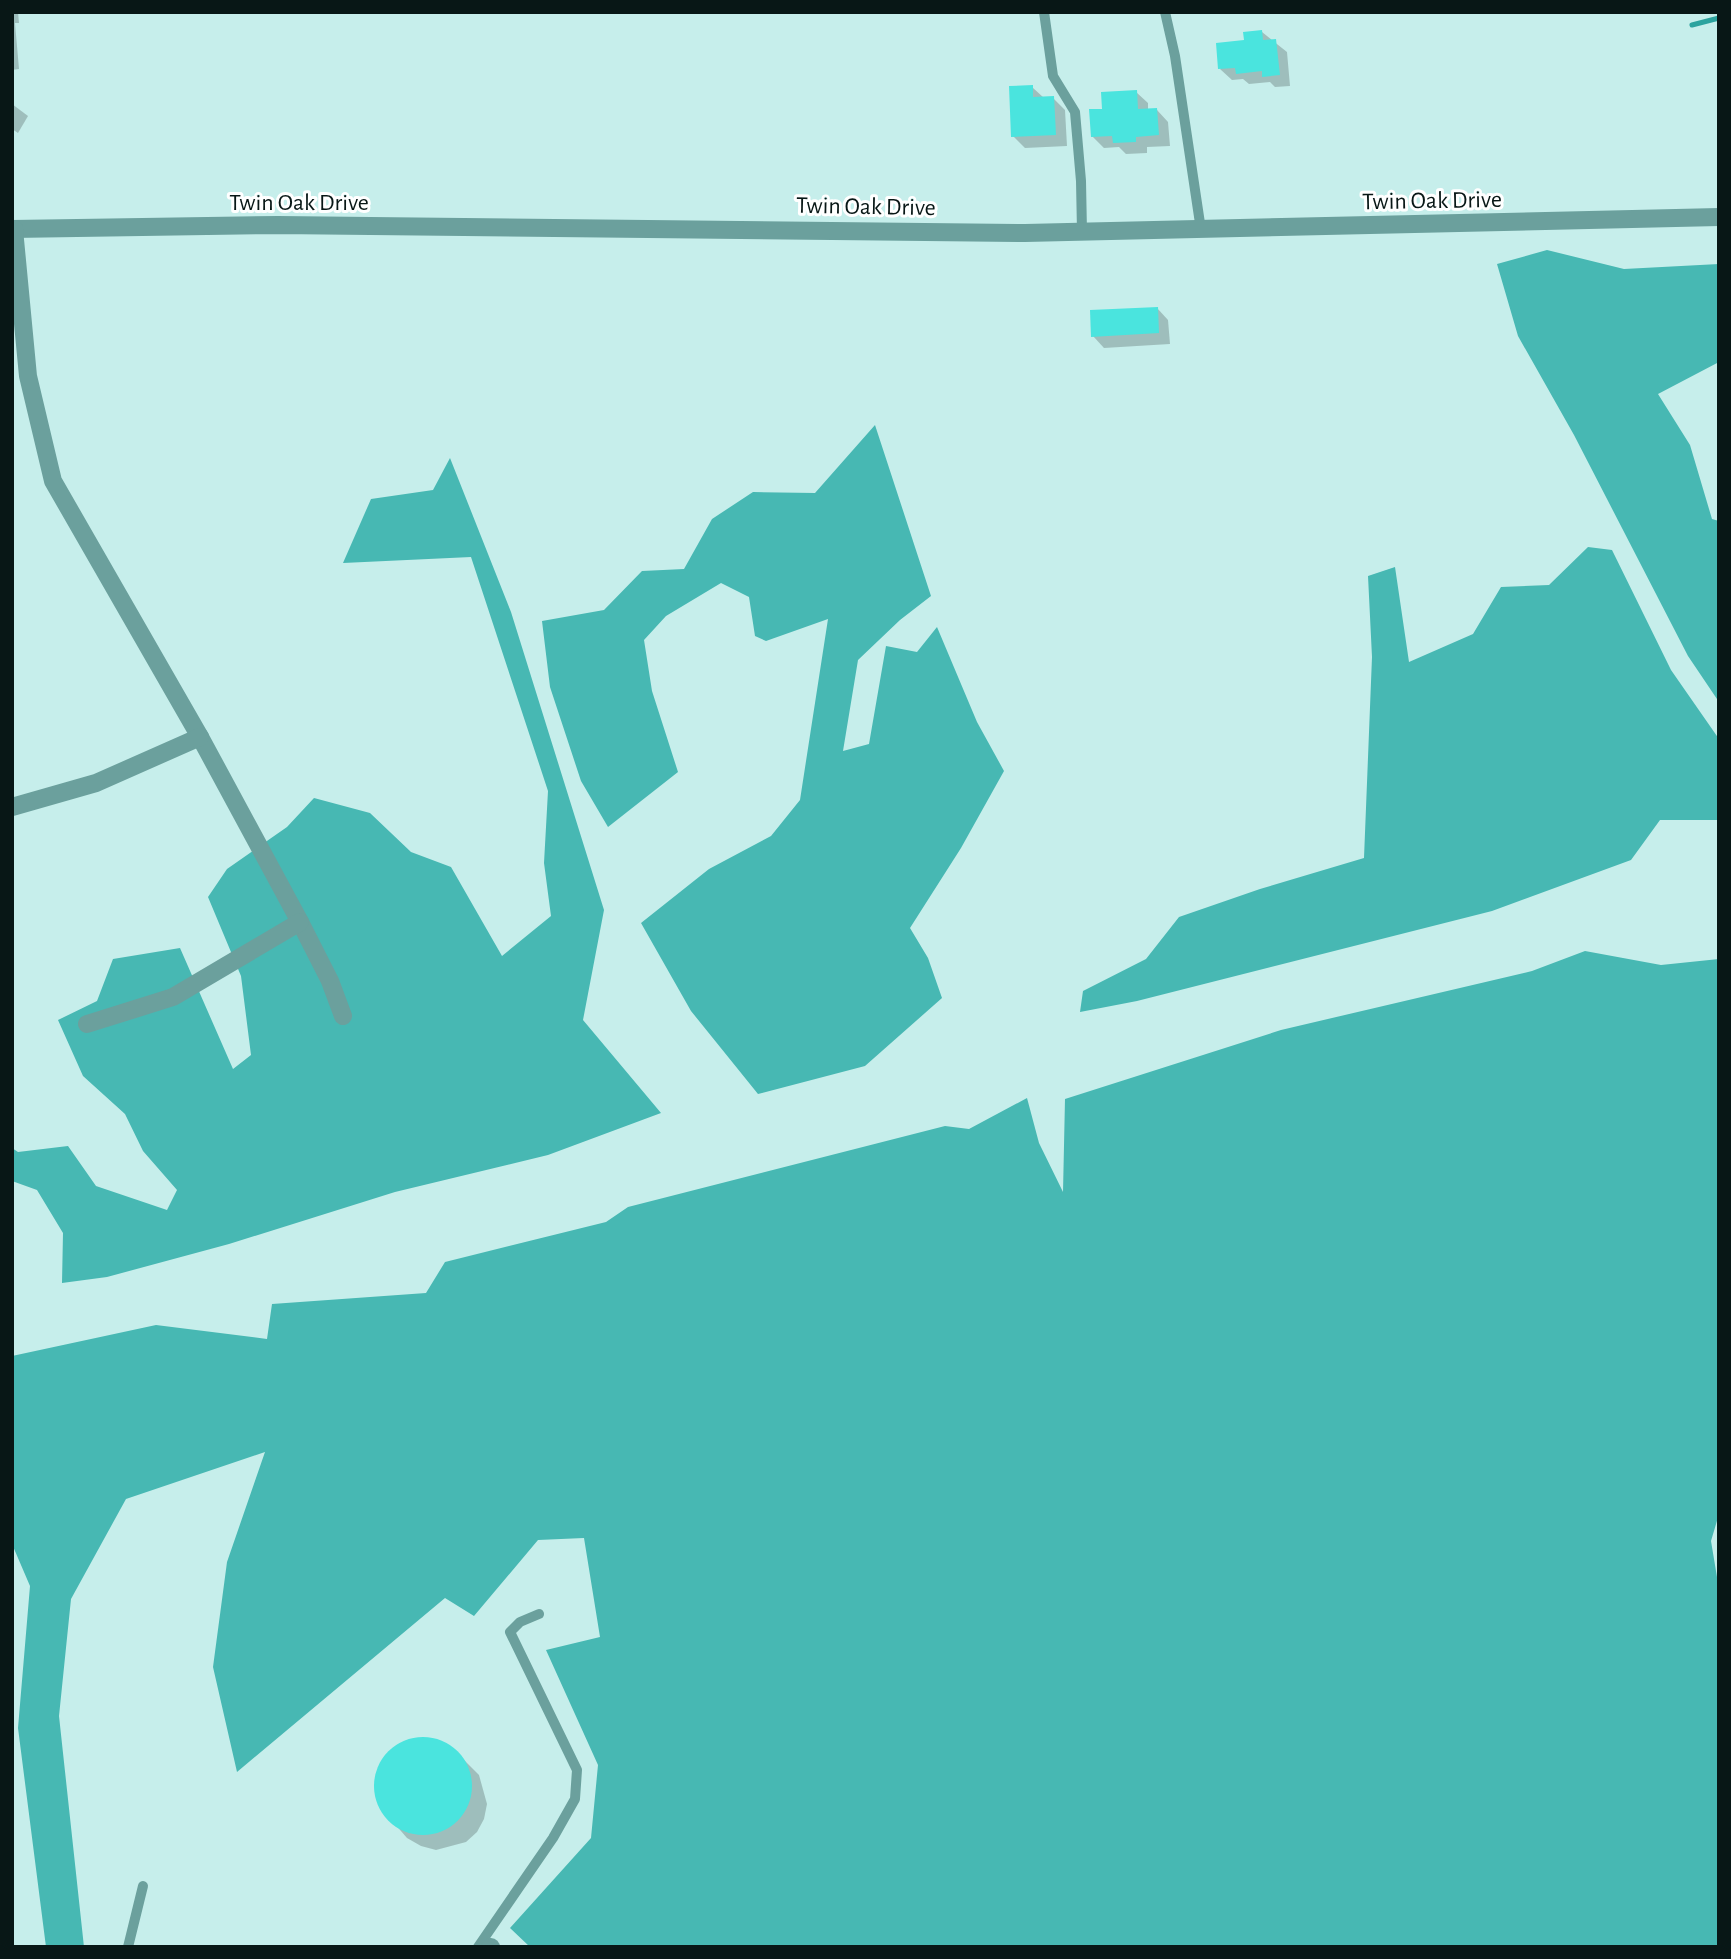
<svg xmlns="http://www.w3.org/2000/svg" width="1731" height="1959" font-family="'Alegreya Sans',sans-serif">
	<rect width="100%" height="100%" fill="#c6eeeb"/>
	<!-- forest -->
	<g fill="#47b8b3">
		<path d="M1547,250L1624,269L1719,264V362L1658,394L1690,445L1712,519L1719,521V702L1688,656L1574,435L1518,336L1497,264Z"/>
		<path d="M875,425L931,596L900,620L858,660L843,751L869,744L886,646L917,652L937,627L977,722L1004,771L961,848L910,928L928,958L942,998L865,1066L758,1094L691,1011L641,923L709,869L771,836L800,800L828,619L766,641L755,636L749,597L721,583L666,616L644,640L652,691L678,772L608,827L581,781L550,687L542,621L604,610L642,571L684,569L712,519L753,492L815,493Z"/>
		<path d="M450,458L511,612L604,910L583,1020L661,1113L548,1155L395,1192L229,1244L107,1277L62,1283L63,1233L37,1190L12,1181V1148L18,1152L68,1146L96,1186L167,1210L177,1190L143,1151L125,1114L83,1076L58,1020L97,1001L113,959L180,948L233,1069L251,1055L241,976L208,897L227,869L287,827L314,798L370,813L411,852L451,867L502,956L551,916L544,863L548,791L471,557L343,563L371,499L433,490Z"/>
		<path d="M1588,547L1612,550L1671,670L1719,739V820H1660L1631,860L1492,911L1137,1001L1080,1012L1083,991L1146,959L1179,917L1260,889L1364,858L1372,657L1368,576L1395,567L1409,662L1473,634L1501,587L1549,585Z"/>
		<path d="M1585,951L1661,965L1719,959V1514L1711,1541L1719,1589V1947H530L510,1928L591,1838L598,1765L546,1650L600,1637L584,1538L538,1540L474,1616L445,1598L237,1772L213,1667L227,1562L265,1452L126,1499L71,1599L59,1716L84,1947H46L18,1728L30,1586L12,1544V1356L156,1325L267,1339L272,1304L426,1293L445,1262L606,1222L628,1207L945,1126L969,1129L1027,1098L1039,1143L1063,1192L1065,1099L1281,1030L1532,971Z"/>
	</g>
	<!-- shadow -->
	<g fill="#0003">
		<path d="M12,12H18L19,23H15L19,69L12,70Z"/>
		<path d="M1262,32L1287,52L1290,86L1275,87L1270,82L1249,84L1243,79L1232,80L1220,69L1246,42Z"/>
		<path d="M1032,87L1044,98H1053L1065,110L1067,146L1025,148L1013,136Z"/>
		<path d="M1136,92L1148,103V111L1157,110L1168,122L1170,146L1147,147V153L1126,154L1119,147L1104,148L1092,136L1104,111Z"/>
		<path d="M12,104L28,116L18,133L12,129Z"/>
		<path d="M1157,308L1168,320L1170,344L1104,348L1093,336Z"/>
		<path d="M421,1738L437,1740L451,1747L479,1775L487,1804L484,1819L477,1832L466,1842L436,1850L421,1846L407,1838L381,1808L376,1793V1777L382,1762L392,1750L405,1741Z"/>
	</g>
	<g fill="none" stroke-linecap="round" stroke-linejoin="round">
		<!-- stream -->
		<path stroke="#2ba39e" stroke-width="5" d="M1692,25L1719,18"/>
	</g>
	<!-- building -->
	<g fill="#4ae4de">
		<path d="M1262,30L1263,40L1276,39L1280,75L1262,77V71L1236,74L1235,68L1218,69L1216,43L1244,40L1243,32Z"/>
		<path d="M1033,85V97L1054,96L1056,135L1011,137L1009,86Z"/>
		<path d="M1137,90L1138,109L1157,108L1159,135L1136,137V142L1113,143L1112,136L1091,137L1089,109H1102L1101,92Z"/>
		<path d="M1158,307L1159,333L1091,337L1090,310Z"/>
		<circle cx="423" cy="1786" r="49"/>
	</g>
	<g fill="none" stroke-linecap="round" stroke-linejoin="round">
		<!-- service -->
		<g stroke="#6ba09d" stroke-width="10">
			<path d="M1044,12L1053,76L1075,112L1081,181L1082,232"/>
			<path d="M1165,12L1175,56L1201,230"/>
			<path d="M128,1947L143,1886"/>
			<path d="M478,1947L553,1838L575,1799L577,1770L510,1632L520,1622L539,1614"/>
		</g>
		<!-- minor -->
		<g stroke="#6ba09d" stroke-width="18">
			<path d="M12,229L278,225L1025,233L1719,217"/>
			<path d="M14,229L28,376L53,481L200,737L300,922L330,981L343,1016"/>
			<path d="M12,807L96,783L200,737"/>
			<path d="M87,1024L173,997L300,922"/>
			<path d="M490,1947H491"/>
		</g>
	</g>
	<g text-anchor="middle" stroke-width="6" stroke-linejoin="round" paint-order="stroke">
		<!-- street labels -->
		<g font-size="24" fill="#081716" stroke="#fff">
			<text transform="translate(1432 200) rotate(-1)" y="8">Twin Oak Drive</text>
			<text x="299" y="210">Twin Oak Drive</text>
			<text transform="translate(866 206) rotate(1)" y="8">Twin Oak Drive</text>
		</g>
	</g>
	<!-- border -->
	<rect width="1731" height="1959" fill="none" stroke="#081716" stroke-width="28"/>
</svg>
